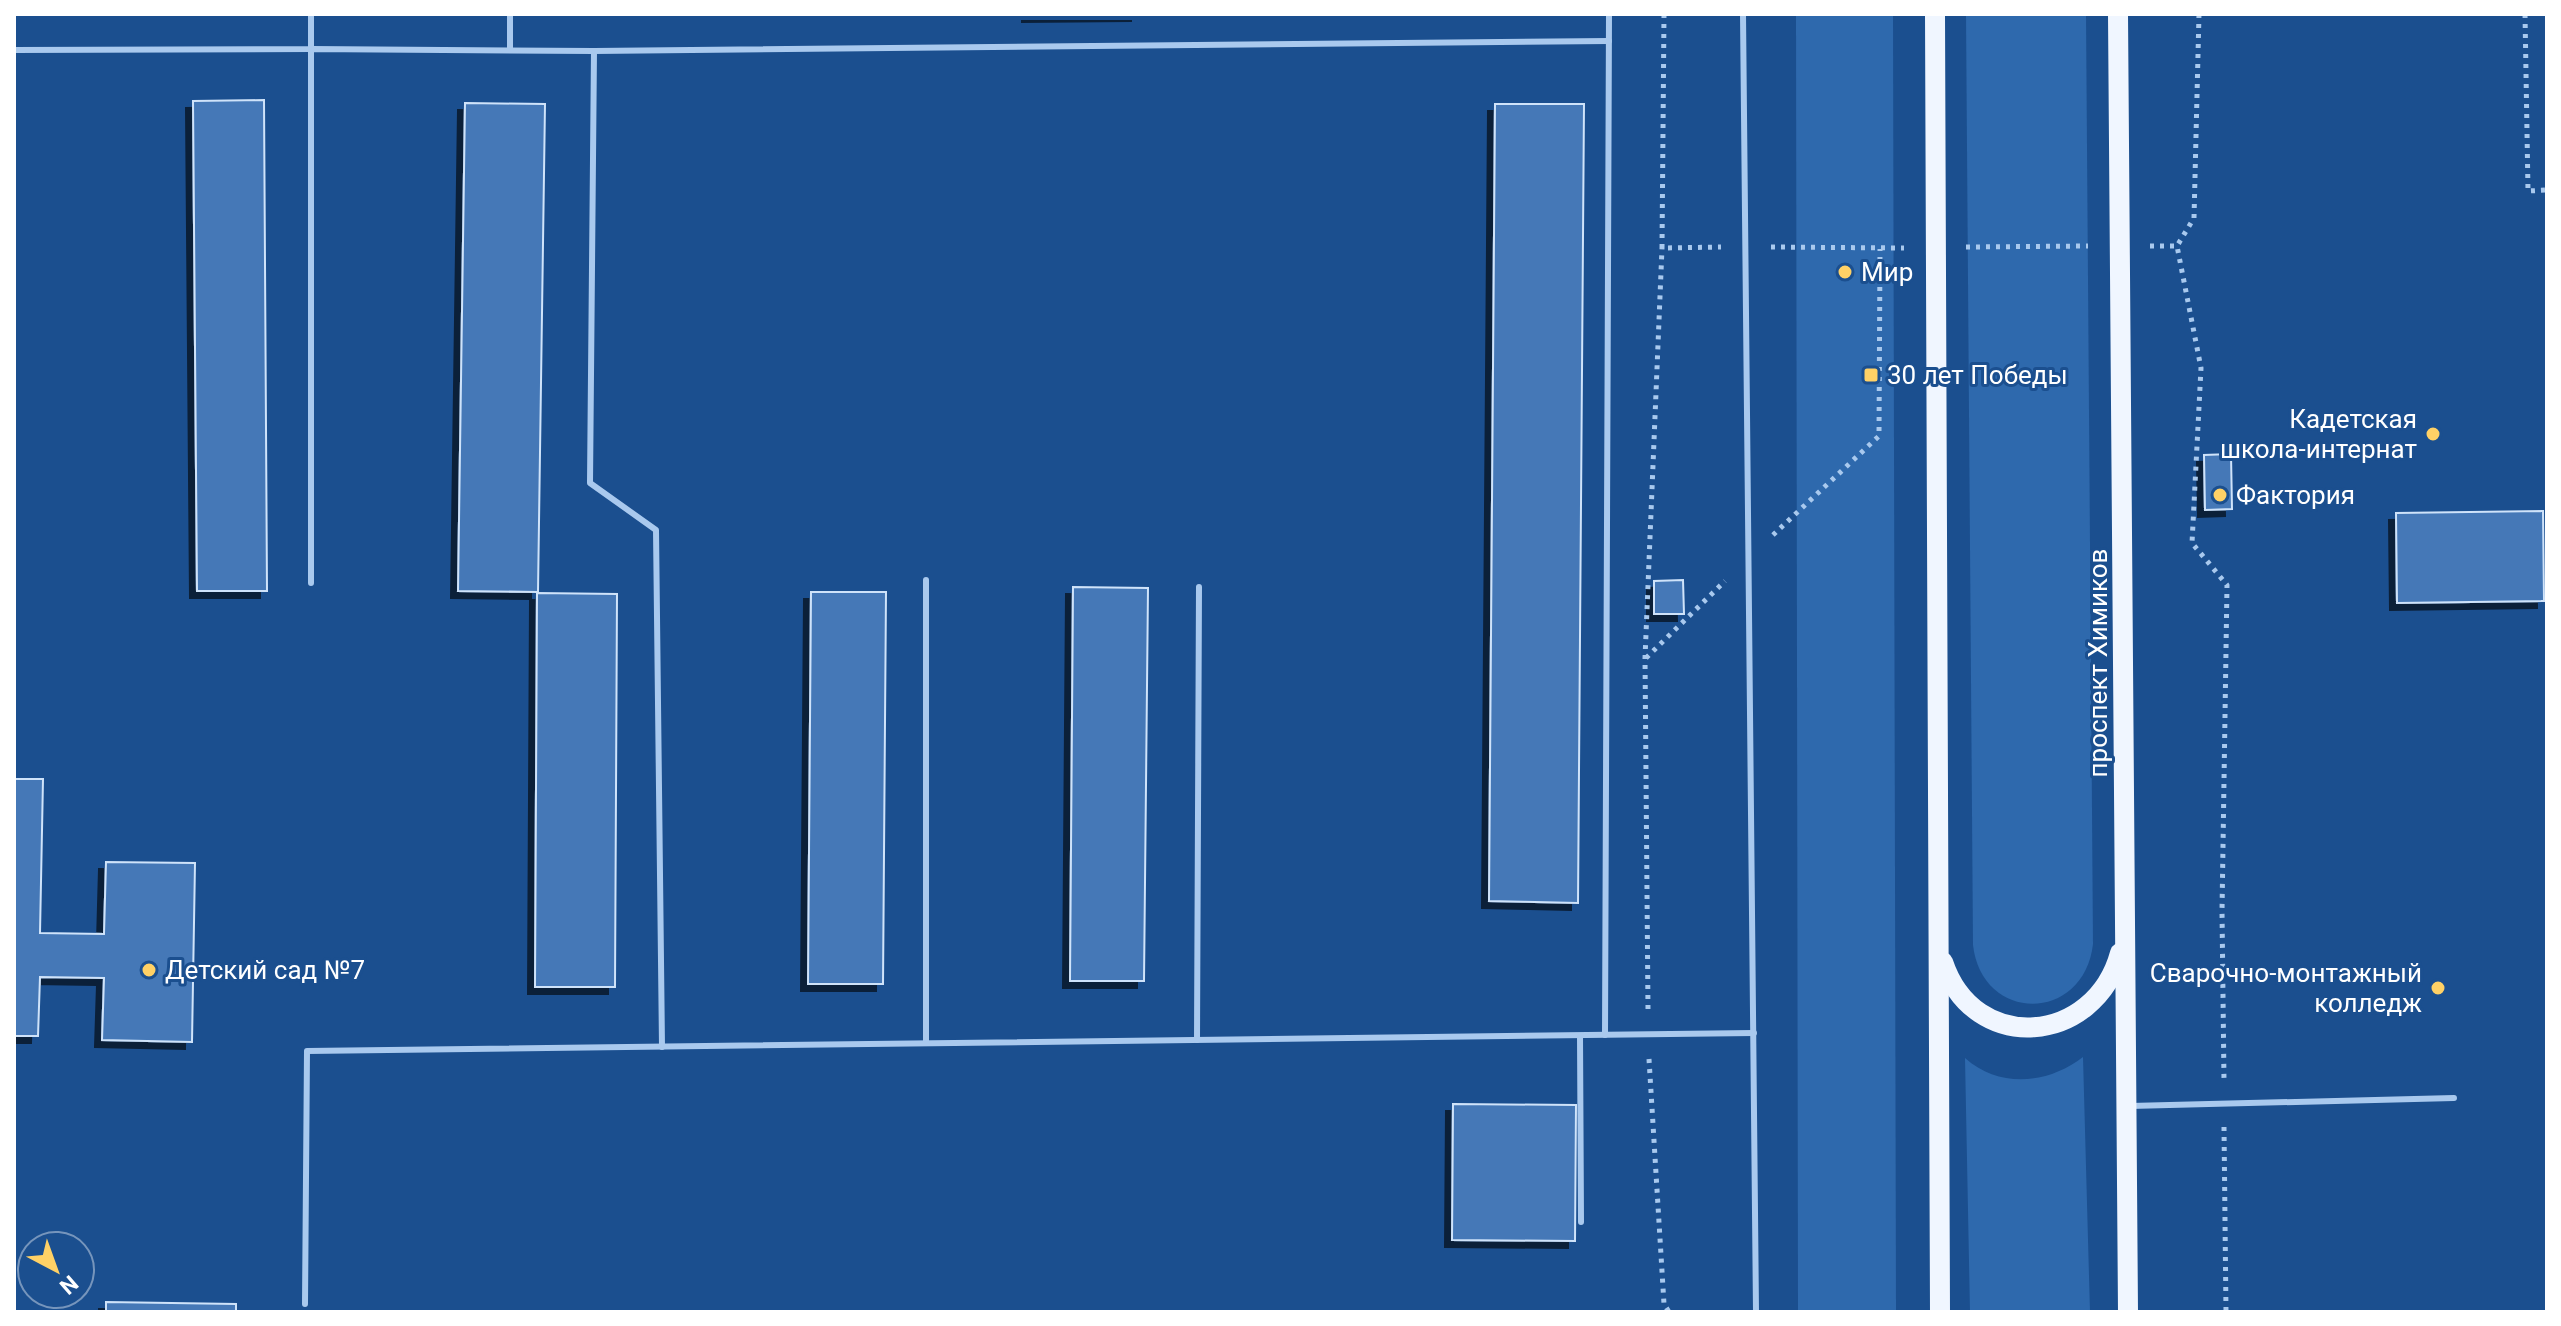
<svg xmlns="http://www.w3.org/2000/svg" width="2561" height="1326" font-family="Roboto,sans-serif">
	<defs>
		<filter id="shadow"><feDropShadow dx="-7" dy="7" stdDeviation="0" flood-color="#0009"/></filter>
	</defs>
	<rect width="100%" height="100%" fill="#1b4f8f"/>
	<!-- green -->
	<g fill="#2e69ad">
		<path d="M1796,14H1893L1896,1312H1798Z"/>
		<path d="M1966,14H2086L2093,944C2084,1023 1982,1024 1973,945Z"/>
		<path d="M2083,1057L2090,1312H1970L1965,1058C2000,1089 2048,1084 2083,1057Z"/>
	</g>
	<!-- building -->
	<g fill="#4478b7" stroke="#cfe3fa" stroke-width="2" filter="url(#shadow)">
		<path d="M1029,14H1139L1029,15Z"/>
		<path d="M264,100L267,591H197L193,101Z"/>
		<path d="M465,103L545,104L538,592L458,591Z"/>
		<path d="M1495,104H1584L1578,903L1489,901Z"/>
		<path d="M2231,454L2232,509L2205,510L2204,455Z"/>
		<path d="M2543,511L2544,601L2397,603L2396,513Z"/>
		<path d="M1683,580L1684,614H1654V581Z"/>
		<path d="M1073,587L1148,588L1144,981H1070Z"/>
		<path d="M811,592H886L883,984H808Z"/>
		<path d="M537,593L617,594L615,987H535Z"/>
		<path d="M14,779H43L40,933L104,934L106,862L195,863L192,1042L102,1040L104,978L40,977L38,1036H14Z"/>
		<path d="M1453,1104L1576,1105L1575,1241L1452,1240Z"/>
		<path d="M106,1302L236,1304V1312H106Z"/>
	</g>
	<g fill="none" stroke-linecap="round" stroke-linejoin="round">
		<!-- path -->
		<g stroke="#a9c9ee" stroke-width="5" stroke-dasharray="4 6" stroke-linecap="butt">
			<path d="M1664,14L1662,248L1721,247"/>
			<path d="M2199,14L2194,218L2177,246L2201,368L2192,543L2227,585L2222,911L2224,1081"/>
			<path d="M2525,14L2528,191L2547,190"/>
			<path d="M2150,246H2177"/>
			<path d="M1771,247L1904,248"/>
			<path d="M1966,247L2088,246"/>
			<path d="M1773,535L1879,436L1880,249"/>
			<path d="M1646,658L1725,581"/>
			<path d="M1648,1009L1645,658L1662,248"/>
			<path d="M1649,1059L1664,1304L1669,1312"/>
			<path d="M2224,1127L2226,1312"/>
		</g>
		<!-- service -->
		<g stroke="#a9c9ee" stroke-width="6">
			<path d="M1743,14L1756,1312"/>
			<path d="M14,50L311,49V14"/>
			<path d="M510,50V14"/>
			<path d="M594,51L590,483L656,530L662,1047"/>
			<path d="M311,583V49L594,51L1609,41"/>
			<path d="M1605,1035L1609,14"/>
			<path d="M1580,1036L1581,1222"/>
			<path d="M1197,1040L1199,587"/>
			<path d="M926,1043V580"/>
			<path d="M2130,1106L2454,1098"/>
			<path d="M305,1304L307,1051L1754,1033"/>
		</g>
		<!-- primary -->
		<g stroke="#f0f6ff" stroke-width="20">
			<path d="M1935,14L1940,1312"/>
			<path d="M2118,14L2128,1312"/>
			<path d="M1943,962C1974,1056 2095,1045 2120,953"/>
		</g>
	</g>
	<!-- markers -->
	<g fill="#ffd166" stroke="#1b4f8f" stroke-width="3">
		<circle cx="1845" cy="272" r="8"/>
		<rect x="1863" y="367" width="16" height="16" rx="4"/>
		<circle cx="2433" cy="434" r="8"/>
		<circle cx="2220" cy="495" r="8"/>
		<circle cx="149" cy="970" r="8"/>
		<circle cx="2438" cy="988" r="8"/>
	</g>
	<g text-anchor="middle" stroke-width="6" stroke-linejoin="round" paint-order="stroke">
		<!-- poi labels -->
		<g font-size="26" fill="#fff" stroke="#1b4f8f" text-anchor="start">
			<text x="1861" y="281">Мир</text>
			<text x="1887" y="384">30 лет Победы</text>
			<text x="2417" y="428" text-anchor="end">Кадетская<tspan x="2417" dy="30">школа-интернат</tspan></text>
			<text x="2236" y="504">Фактория</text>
			<text x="165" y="979">Детский сад №7</text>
			<text x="2422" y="982" text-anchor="end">Сварочно-монтажный<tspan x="2422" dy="30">колледж</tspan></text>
		</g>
		<!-- street labels -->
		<g font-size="26" fill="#fff" stroke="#1b4f8f">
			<text transform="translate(2098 663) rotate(-90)" y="9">проспект Химиков</text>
		</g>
	</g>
	<!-- border -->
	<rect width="2561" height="1326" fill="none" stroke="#ffffff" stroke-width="32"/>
	<!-- north arrow -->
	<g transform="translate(56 1270) rotate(139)"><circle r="38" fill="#1b4f8f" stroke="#7695bc" stroke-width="2"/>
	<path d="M0-6L14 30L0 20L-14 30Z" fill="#ffd166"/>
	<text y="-12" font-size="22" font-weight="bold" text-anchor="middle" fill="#ffffff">N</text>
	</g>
</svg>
